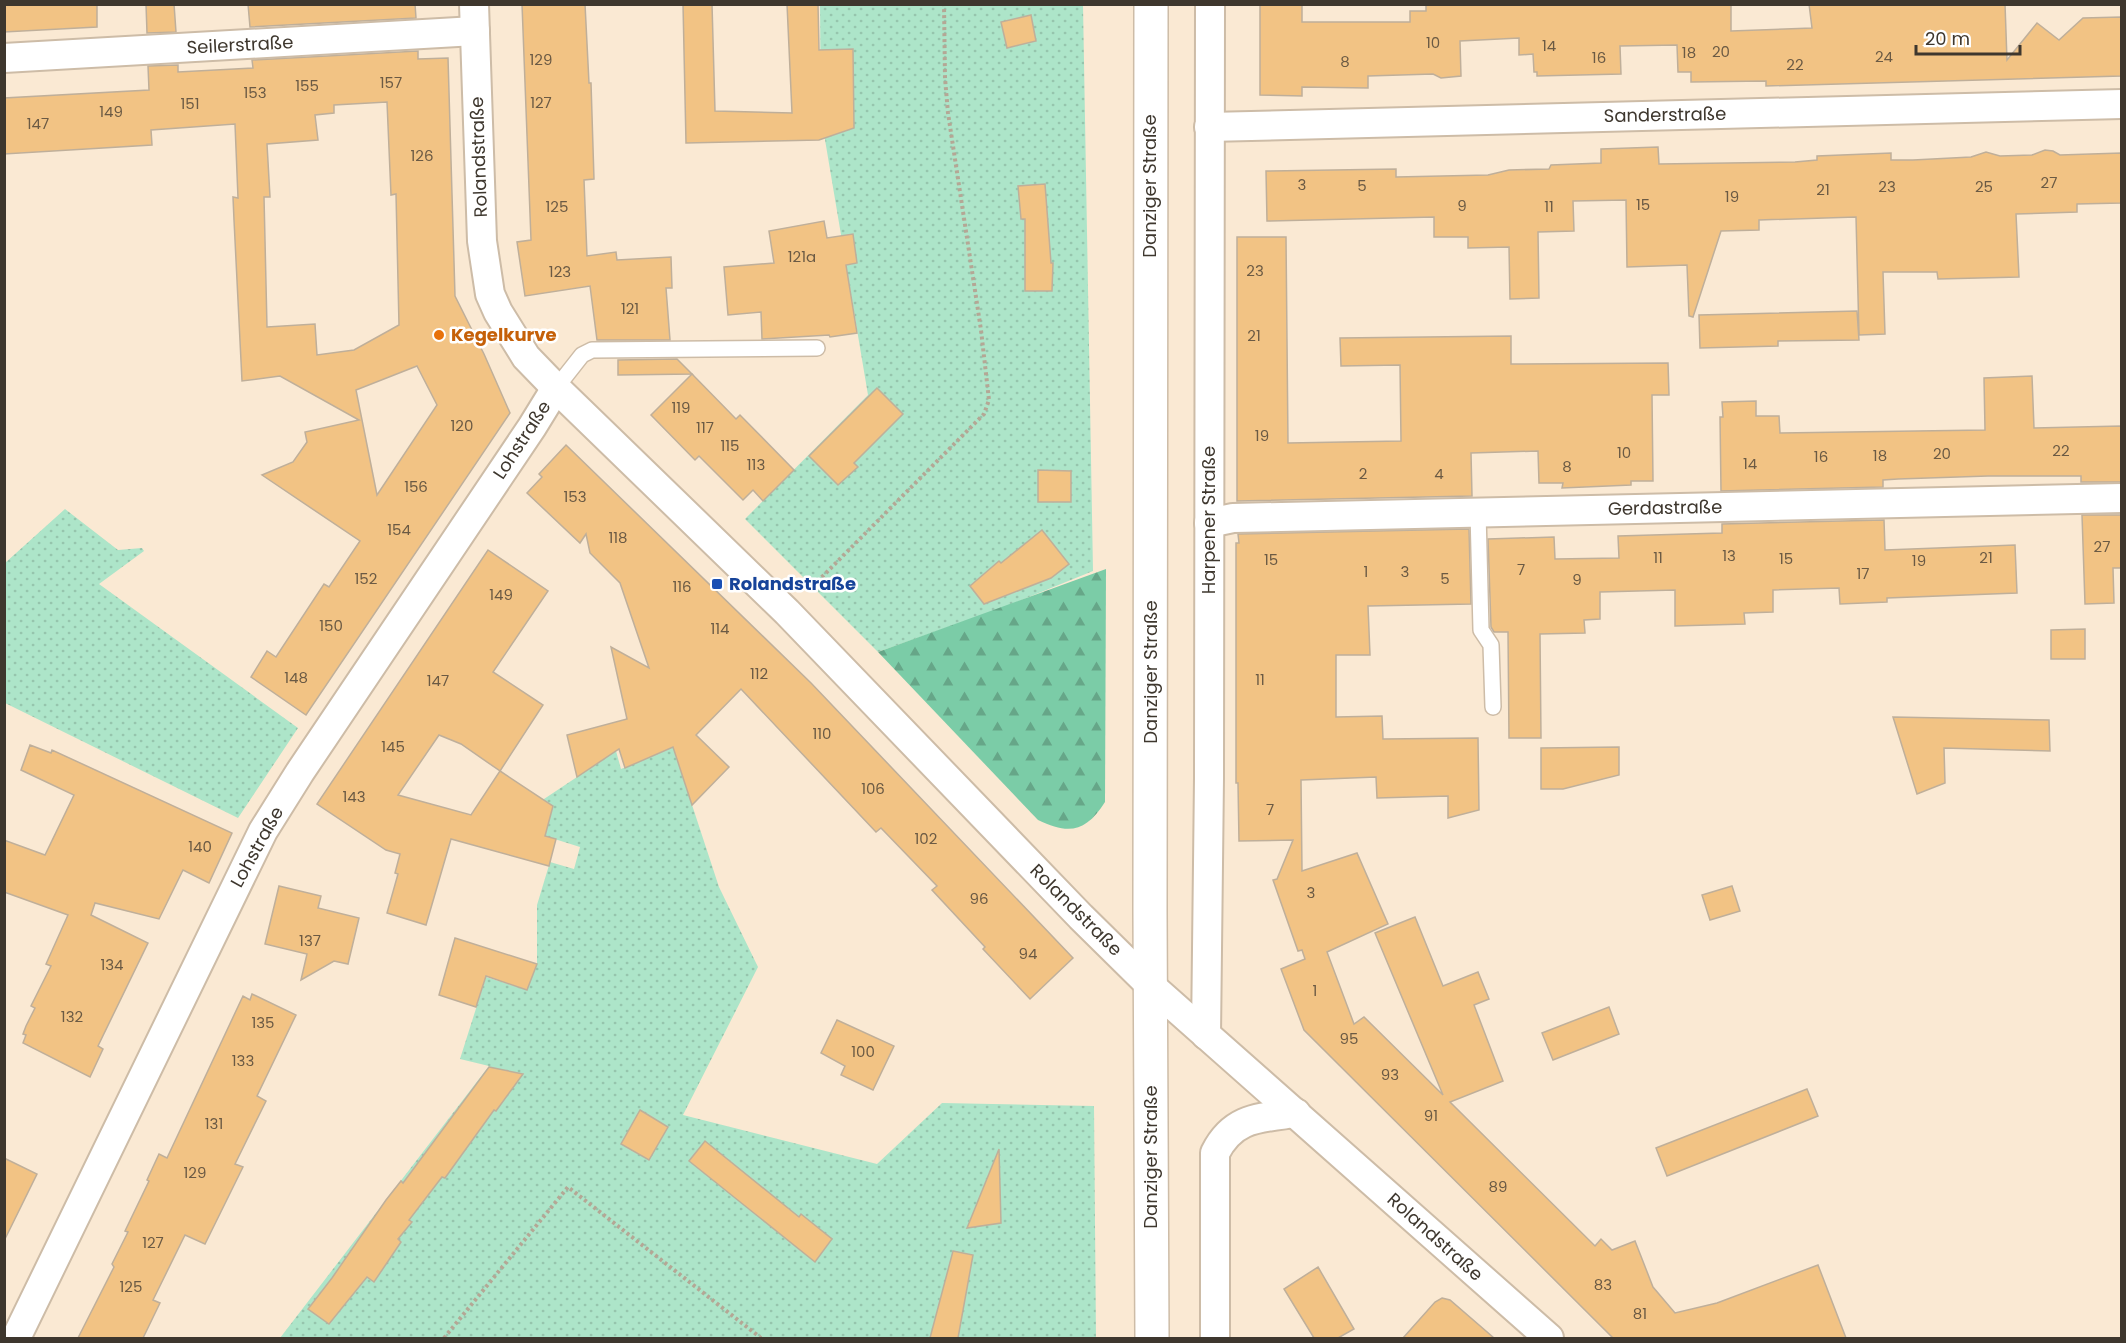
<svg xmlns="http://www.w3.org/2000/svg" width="2126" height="1343" font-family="Poppins,sans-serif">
	<defs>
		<pattern id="grass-dots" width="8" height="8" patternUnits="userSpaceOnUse" patternTransform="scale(1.5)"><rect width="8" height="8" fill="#ade5c9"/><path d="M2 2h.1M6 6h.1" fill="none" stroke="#96c5ad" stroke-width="1.8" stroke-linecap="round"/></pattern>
		<pattern id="forest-firs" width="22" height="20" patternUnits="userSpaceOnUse" patternTransform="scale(1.5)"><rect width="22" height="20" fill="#7bcca7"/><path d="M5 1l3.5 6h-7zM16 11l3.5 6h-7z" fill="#66a688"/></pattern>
	</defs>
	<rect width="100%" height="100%" fill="#fae9d3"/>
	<!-- grass -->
	<g fill="url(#grass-dots)">
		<path d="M820,5H1083L1093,571L1007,606L878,652L745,519L868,395L821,116Z"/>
		<path d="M65,509L118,550L142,548L144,551L99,584L298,728L238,818L5,703V563Z"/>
		<path d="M673,747L719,887L758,967L683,1115L877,1164L942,1103L1094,1106L1096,1338H280L489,1066L460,1059L486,977L527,990L537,964V905L550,862L574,869L580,847L545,836L549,820L505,825L616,751L621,769Z"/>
	</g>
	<!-- forest -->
	<path fill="url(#forest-firs)" d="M1106,569L1105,802C1086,832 1069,835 1038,820L878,652Z"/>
	<!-- building -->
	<g fill="#f2c384" stroke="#bfaf9a" stroke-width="1.5" fill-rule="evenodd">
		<path d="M4,4H97V27L4,32Z"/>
		<path d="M146,4H174L176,32L147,33Z"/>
		<path d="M248,4H415L416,18L250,27Z"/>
		<path d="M522,4H585L589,83H591L594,179L584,180L587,256L616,252L617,260L671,257L672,288H666L670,340H597L590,286L525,296L517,242L531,240Z"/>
		<path d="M683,4H712L715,111L792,113L787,4H818L819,50L853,49L854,128L819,140L686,143Z"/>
		<path d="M1260,4H1302V22H1410V11H1426V4H1731V31L1812,28L1809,4H2005L2007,60L2037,23L2059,40L2083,18L2121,17V76L1766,86V81L1691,82V72H1678L1677,45L1620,46L1621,74L1537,76V72H1534L1533,54L1519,55V38L1460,41L1461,76L1441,78L1433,74L1368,76V88L1302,87V96L1260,95Z"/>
		<path d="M1031,15L1036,41L1007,48L1001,22Z"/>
		<path d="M418,51V59L448,58L455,296L484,354L510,413L306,715L251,677L267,651L276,657L324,584L329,587L360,541L262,475L293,462L307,442L305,432L359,420L280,376L242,381L234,220L233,197L238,198L235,124L151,130L152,145L4,154V98L149,90L148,66L178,65V72L253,68L252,60ZM387,102L391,195L396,194L399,325L354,350L317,355L315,324L267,327L264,197H270L267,144L318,140L315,115L334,113V105ZM417,366L437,405L377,495L356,390Z"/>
		<path d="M1658,147L1659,164L1795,162L1817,160V156L1891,153V160H1913L1971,157L1986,152L2000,156L2032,155L2045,150L2053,151L2060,155L2121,153V203L2077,204V212L2016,214L2019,277L1938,279L1937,272H1883L1885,334L1859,335L1856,217L1759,220V230L1721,231L1693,317L1689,316L1687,265L1627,267L1626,200L1573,201L1574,231L1538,232L1539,298L1510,299L1509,247L1468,248V237H1434V217L1267,221L1266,171L1396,169V177L1488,175L1509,170L1549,169L1551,165L1601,163V149Z"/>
		<path d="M1045,184L1051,263H1053L1052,291H1025V219H1021L1018,186Z"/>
		<path d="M824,221L827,238L853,234L857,263L846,265L857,333L830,337L829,335L762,339L761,312L728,315L724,267L774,263L769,231Z"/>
		<path d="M1237,237H1286L1288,443L1401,441L1400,365L1341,366L1340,338L1511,336V364L1668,363L1669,395H1652L1653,481H1631V485L1562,488L1563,483H1539L1538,451L1471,453L1472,496L1237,501Z"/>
		<path d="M1857,311L1859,340L1778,341V346L1700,348L1699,315Z"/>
		<path d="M677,359L692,374L618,375V360Z"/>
		<path d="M692,374L736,419L740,415L794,470L763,501L753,490L743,500L699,456L695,460L651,415Z"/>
		<path d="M2032,376L2034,428L2121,426V482H2081V476H1988L1898,479L1883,480V487L1721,491L1720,417H1723L1722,402L1756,401V416H1779L1780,433L1985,430L1984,378Z"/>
		<path d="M877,388L903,414L854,463L858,467L838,485L809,456Z"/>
		<path d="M566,445L811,683L1073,958L1030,999L983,949L985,947L932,890L937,886L881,828L876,832L741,689L696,735L729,767L692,805L673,747L625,768L619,749L577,777L567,735L627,719L611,647L649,668L620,583L590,553L586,534L580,543L527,493L542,477L539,474Z"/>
		<path d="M1038,470L1071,471V502H1038Z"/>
		<path d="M2082,515H2121V568H2113L2114,603L2085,604Z"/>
		<path d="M1884,520L1885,550L2015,545L2017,593L1887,598V602L1840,604L1839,588L1773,590V612L1744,613L1745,624L1675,626V590L1600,592V619L1584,620L1585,633L1540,634L1541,738H1509L1508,632H1494L1491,627L1488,539L1554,537L1555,559L1619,558L1618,536L1722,533V524Z"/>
		<path d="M1469,529L1471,604L1368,606L1370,655H1336V717L1382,716L1383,739L1478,738L1479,810L1448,818V796L1377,798L1376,777L1301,780L1302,871L1357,853L1388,924L1327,952L1354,1024L1364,1017L1443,1095L1375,933L1415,917L1443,986L1478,972L1489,999L1474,1005L1503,1081L1450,1102L1595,1246L1601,1239L1612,1250L1635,1241L1653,1287L1675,1313L1717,1303L1818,1265L1846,1338H1613L1304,1030L1281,969L1305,959L1302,950L1298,951L1273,880L1277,879L1293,840L1239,841L1238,783H1236V543H1239L1238,534Z"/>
		<path d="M1042,530L1069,564L1051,578L984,604L970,586L999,561L1001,563Z"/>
		<path d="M488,550L548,591L493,672L543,705L500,771L553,806L545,836L556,839L549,866L451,839L426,925L387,913L398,874L395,873L400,854L386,850L317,804ZM439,735L461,744L500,771L471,815L398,795Z"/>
		<path d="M2085,629V659H2051V630Z"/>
		<path d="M1893,717L2049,720L2050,751L1944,748L1945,783L1917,794Z"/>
		<path d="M30,745L51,753L52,750L232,833L209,883L183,870L159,919L95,903L91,915L148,943L98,1046L103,1049L90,1077L23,1043L26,1035L23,1034L26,1026L35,1008L31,1006L51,966L46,964L68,915L4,892V840L45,855L74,795L21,770Z"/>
		<path d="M1619,747V775L1563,789H1541V748Z"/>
		<path d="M279,886L321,896L318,908L359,918L348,964L334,961L301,980L307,954L265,944Z"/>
		<path d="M1732,886L1740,911L1710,920L1702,895Z"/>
		<path d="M455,938L537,964L527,990L486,976L476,1007L439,995Z"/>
		<path d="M252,994L296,1015L257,1096L266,1101L235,1164L243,1167L205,1244L185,1235L153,1300L160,1303L143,1338H78L114,1267L112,1264L128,1232L125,1231L149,1181L147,1180L159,1154L167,1158L243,996L250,1000Z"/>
		<path d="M1609,1007L1619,1034L1553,1060L1542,1033Z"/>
		<path d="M837,1020L894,1046L873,1090L841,1075L845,1066L821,1053Z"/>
		<path d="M489,1067L523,1074L496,1111L494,1110L445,1178L442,1177L409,1220L412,1222L398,1239L401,1242L374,1282L367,1277L329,1324L308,1309L332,1278L386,1200L401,1181L403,1183Z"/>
		<path d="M1807,1089L1818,1116L1667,1176L1656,1148Z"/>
		<path d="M640,1110L668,1127L649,1160L621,1144Z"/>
		<path d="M705,1141L799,1217L801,1214L832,1239L815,1262L689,1161Z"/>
		<path d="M999,1149L1001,1223L967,1228Z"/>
		<path d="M4,1158L37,1174L4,1241Z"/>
		<path d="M953,1251L973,1255L958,1338H930Z"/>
		<path d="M1318,1267L1354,1329L1338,1338H1314L1284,1289Z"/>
		<path d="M1442,1298L1450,1300L1494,1338H1403L1435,1302Z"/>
	</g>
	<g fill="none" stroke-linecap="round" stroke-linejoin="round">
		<!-- service casing -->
		<g stroke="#cdbca7" stroke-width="18">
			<g id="service">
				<path d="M556,388L582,355L592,350L817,348"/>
				<path d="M1478,512L1481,630L1491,645L1493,707"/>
			</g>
		</g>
		<!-- minor casing -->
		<g stroke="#cdbca7" stroke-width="32">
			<g id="minor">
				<path d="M474,4L482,241L490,294L498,312L526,357L556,388L787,612L1081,917L1150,985L1549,1338"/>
				<path d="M4,58L475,31"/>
				<path d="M1209,127L2122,104"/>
				<path d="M1209,523L1233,518L2122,498"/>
				<path d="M1206,1035L1209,778L1210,4"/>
				<path d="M16,1338L263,831L300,772L532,427L556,388"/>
				<path d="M1215,1338V1153C1233,1117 1259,1118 1296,1113"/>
			</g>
		</g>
		<!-- secondary casing -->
		<g stroke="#cdbca7" stroke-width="36">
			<path id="secondary" d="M1151,4L1150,912L1152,1338"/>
		</g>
		<!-- path -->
		<g stroke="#b4a795" stroke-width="4" stroke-dasharray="3 3" stroke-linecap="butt">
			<path d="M809,590L984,414L989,400L981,330L948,113L945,78L944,4"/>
			<path d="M444,1338L568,1187L761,1338"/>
		</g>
		<!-- service -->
		<use href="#service" stroke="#fff" stroke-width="15"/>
		<!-- minor -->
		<use href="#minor" stroke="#fff" stroke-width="28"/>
		<!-- secondary -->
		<use href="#secondary" stroke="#fff" stroke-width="33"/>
	</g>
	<!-- markers -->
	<circle fill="#e8710a" stroke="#fff" stroke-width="2" cx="439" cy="335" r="6"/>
	<rect fill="#1a4fb4" stroke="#fff" stroke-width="2" x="711" y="578" width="12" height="12" rx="3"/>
	<g text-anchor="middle" stroke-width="5" stroke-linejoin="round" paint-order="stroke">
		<!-- number labels -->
		<g font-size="15" fill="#6b5a44">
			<text x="1433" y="48">10</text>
			<text x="1549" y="51">14</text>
			<text x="1721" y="57">20</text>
			<text x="1689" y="58">18</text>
			<text x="1884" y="62">24</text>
			<text x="1599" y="63">16</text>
			<text x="541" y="65">129</text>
			<text x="1345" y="67">8</text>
			<text x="1795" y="70">22</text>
			<text x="391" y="88">157</text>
			<text x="307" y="91">155</text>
			<text x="255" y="98">153</text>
			<text x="541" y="108">127</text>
			<text x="190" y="109">151</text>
			<text x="111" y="117">149</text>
			<text x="38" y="129">147</text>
			<text x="422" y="161">126</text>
			<text x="2049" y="188">27</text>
			<text x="1302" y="190">3</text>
			<text x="1362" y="191">5</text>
			<text x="1887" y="192">23</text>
			<text x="1984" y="192">25</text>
			<text x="1823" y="195">21</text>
			<text x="1732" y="202">19</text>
			<text x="1643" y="210">15</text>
			<text x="1462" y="211">9</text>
			<text x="557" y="212">125</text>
			<text x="1549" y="212">11</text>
			<text x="802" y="262">121a</text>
			<text x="1255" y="276">23</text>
			<text x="560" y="277">123</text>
			<text x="630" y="314">121</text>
			<text x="1254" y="341">21</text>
			<text x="681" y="413">119</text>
			<text x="462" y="431">120</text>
			<text x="705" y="433">117</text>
			<text x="1262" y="441">19</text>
			<text x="730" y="451">115</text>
			<text x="2061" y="456">22</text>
			<text x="1624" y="458">10</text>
			<text x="1942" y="459">20</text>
			<text x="1880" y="461">18</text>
			<text x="1821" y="462">16</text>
			<text x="1750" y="469">14</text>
			<text x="756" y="470">113</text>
			<text x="1567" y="472">8</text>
			<text x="1363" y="479">2</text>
			<text x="1439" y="479">4</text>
			<text x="416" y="492">156</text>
			<text x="575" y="502">153</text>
			<text x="399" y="535">154</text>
			<text x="618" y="543">118</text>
			<text x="2102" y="552">27</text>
			<text x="1729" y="561">13</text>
			<text x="1658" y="563">11</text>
			<text x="1986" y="563">21</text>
			<text x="1786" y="564">15</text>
			<text x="1271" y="565">15</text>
			<text x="1919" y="566">19</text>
			<text x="1521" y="575">7</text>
			<text x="1366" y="577">1</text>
			<text x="1405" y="577">3</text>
			<text x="1863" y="579">17</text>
			<text x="366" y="584">152</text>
			<text x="1445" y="584">5</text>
			<text x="1577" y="585">9</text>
			<text x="682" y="592">116</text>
			<text x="501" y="600">149</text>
			<text x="331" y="631">150</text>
			<text x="720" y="634">114</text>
			<text x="759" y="679">112</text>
			<text x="296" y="683">148</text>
			<text x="1260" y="685">11</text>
			<text x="438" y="686">147</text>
			<text x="822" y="739">110</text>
			<text x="393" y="752">145</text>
			<text x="873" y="794">106</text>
			<text x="354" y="802">143</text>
			<text x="1270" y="815">7</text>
			<text x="926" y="844">102</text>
			<text x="200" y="852">140</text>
			<text x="1311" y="898">3</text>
			<text x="979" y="904">96</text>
			<text x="310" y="946">137</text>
			<text x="1028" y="959">94</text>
			<text x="112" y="970">134</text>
			<text x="1315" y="996">1</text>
			<text x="72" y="1022">132</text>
			<text x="263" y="1028">135</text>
			<text x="1349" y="1044">95</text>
			<text x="863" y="1057">100</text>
			<text x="243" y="1066">133</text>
			<text x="1390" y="1080">93</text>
			<text x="1431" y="1121">91</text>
			<text x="214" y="1129">131</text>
			<text x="195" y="1178">129</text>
			<text x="1498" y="1192">89</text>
			<text x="153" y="1248">127</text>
			<text x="1603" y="1290">83</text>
			<text x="131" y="1292">125</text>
			<text x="1640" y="1319">81</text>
		</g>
		<!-- street labels -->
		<g font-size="18" fill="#3e372e" stroke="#fff">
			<text transform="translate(240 45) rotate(-3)" y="6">Seilerstraße</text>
			<text transform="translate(1665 115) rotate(-1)" y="6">Sanderstraße</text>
			<text transform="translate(479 157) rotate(-92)" y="6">Rolandstraße</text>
			<text transform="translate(1150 186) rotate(-90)" y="6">Danziger Straße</text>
			<text transform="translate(522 440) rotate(-57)" y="6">Lohstraße</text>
			<text transform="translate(1665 508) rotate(-1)" y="6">Gerdastraße</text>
			<text transform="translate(1209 520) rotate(-90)" y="6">Harpener Straße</text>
			<text transform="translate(1151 672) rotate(-90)" y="6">Danziger Straße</text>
			<text transform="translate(257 847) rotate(-61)" y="6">Lohstraße</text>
			<text transform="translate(1076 910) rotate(45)" y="6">Rolandstraße</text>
			<text transform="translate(1151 1157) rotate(-90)" y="6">Danziger Straße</text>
			<text transform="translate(1435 1237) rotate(42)" y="6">Rolandstraße</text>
		</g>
		<!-- food labels -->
		<g font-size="18" font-weight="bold" fill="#c56008" stroke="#fff" text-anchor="start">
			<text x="451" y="341">Kegelkurve</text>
		</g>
		<!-- transit labels -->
		<g font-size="18" font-weight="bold" fill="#164399" stroke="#fff" text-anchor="start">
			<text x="729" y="590">Rolandstraße</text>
		</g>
	</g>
	<!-- border -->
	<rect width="2126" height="1343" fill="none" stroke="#3e372e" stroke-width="12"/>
	<!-- scale -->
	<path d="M1916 45v9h104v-9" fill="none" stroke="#3e372e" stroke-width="3"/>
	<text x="1925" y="45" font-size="18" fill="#3e372e" stroke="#ffffff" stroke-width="4.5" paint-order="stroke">20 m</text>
</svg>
